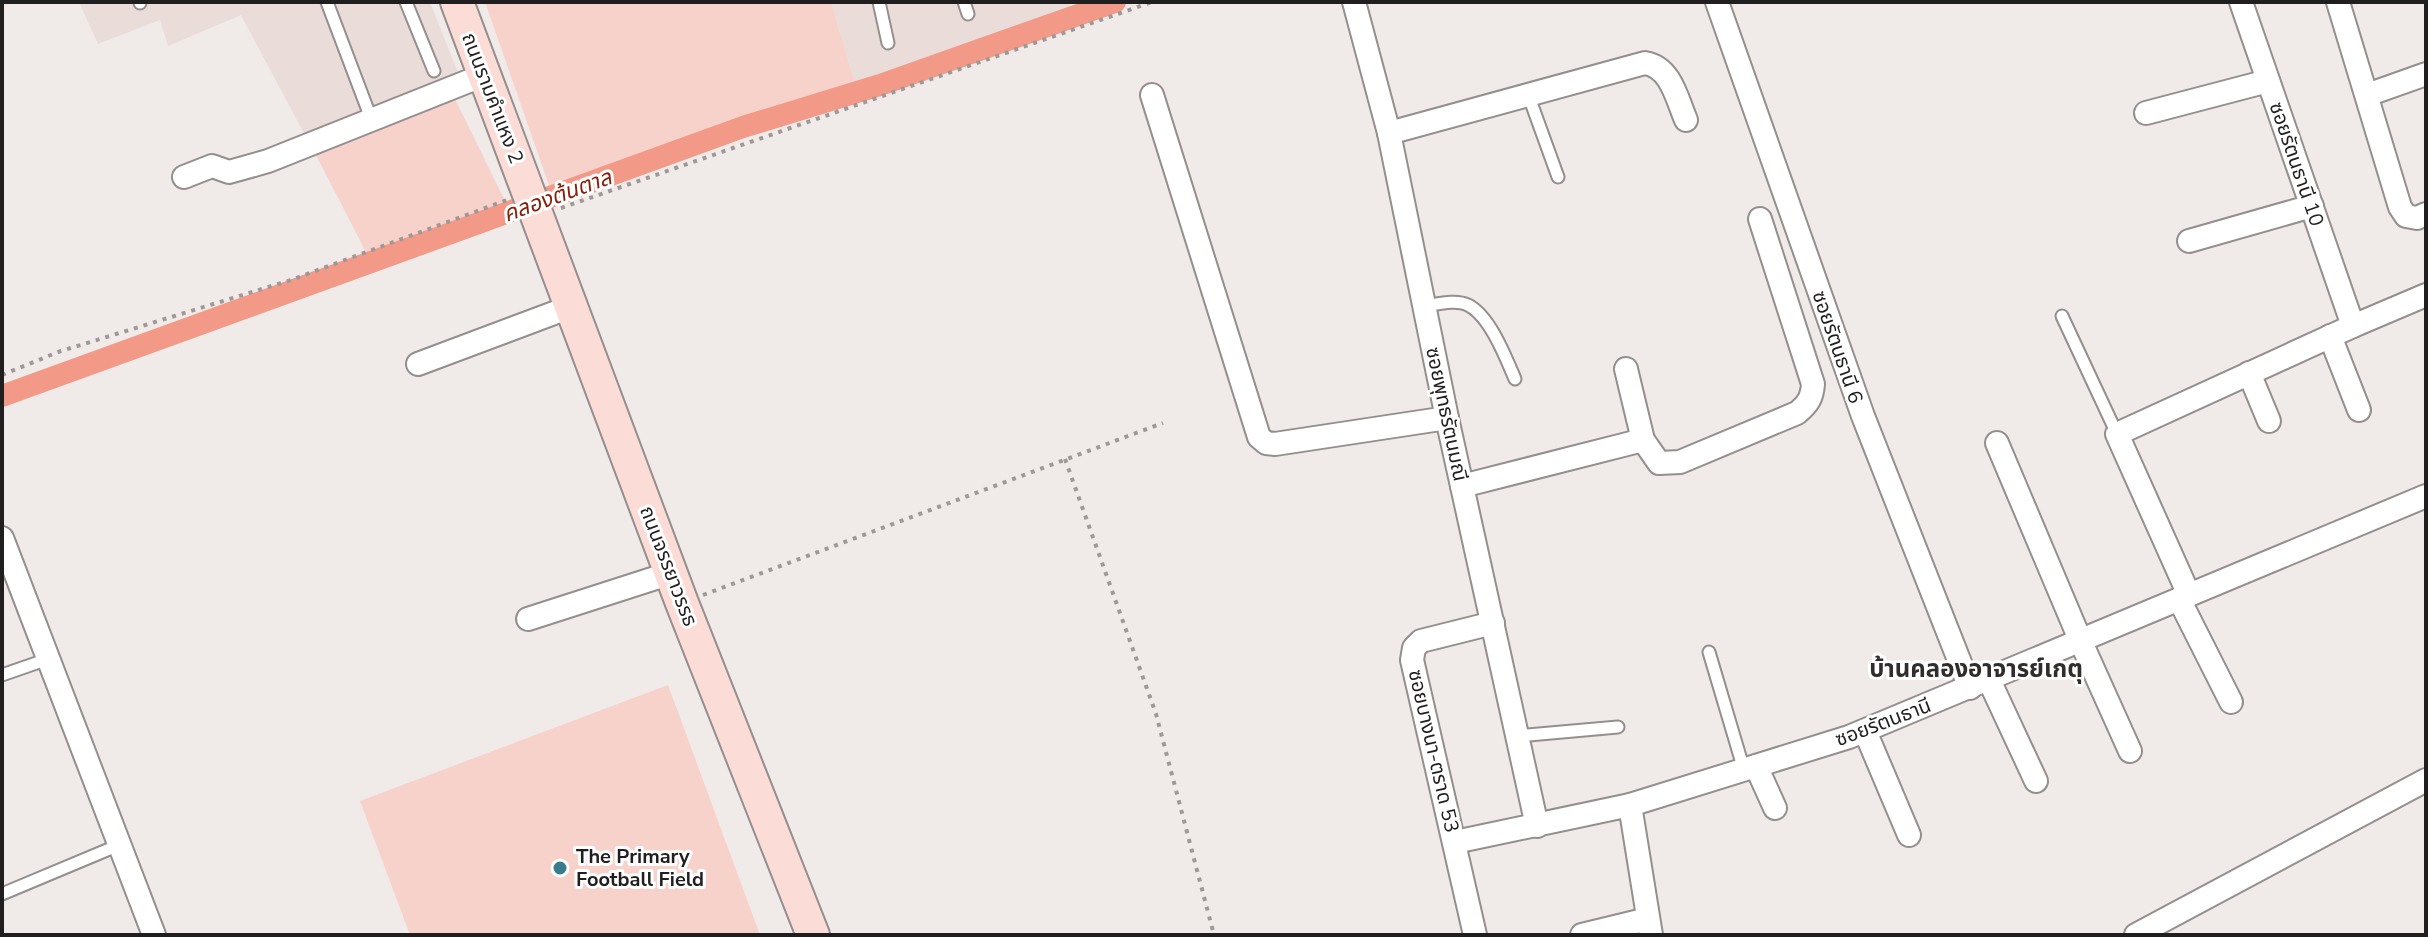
<svg xmlns="http://www.w3.org/2000/svg" width="2428" height="937" font-family="'Nunito Sans','Noto Sans Thai',sans-serif">
	<rect width="100%" height="100%" fill="#f0eae9"/>
	<!-- built -->
	<g fill="#eadcd9">
		<path d="M79,2H430L459,75L307,139L241,15L168,46L160,20L98,44Z"/>
		<path d="M831,2H1069L1071,9L855,83Z"/>
	</g>
	<!-- green -->
	<g fill="#f7d2ca">
		<path d="M485,2H831L855,83L550,188Z"/>
		<path d="M454,97L507,205L368,256L315,153Z"/>
		<path d="M668,685L760,935H410L360,801Z"/>
	</g>
	<g fill="none" stroke-linecap="round" stroke-linejoin="round">
		<!-- canal -->
		<path stroke="#f39987" stroke-width="22" d="M2,396L743,127L880,85L1115,2"/>
		<!-- service casing -->
		<g stroke="#948f8e" stroke-width="15">
			<g id="service">
				<path d="M140,2V3"/>
				<path d="M327,2L372,121"/>
				<path d="M406,2L434,71"/>
				<path d="M879,2L888,43"/>
				<path d="M964,2L968,14"/>
				<path d="M1528,94L1558,177"/>
				<path d="M1424,306C1438,304 1456,299 1468,305C1490,316 1506,358 1515,379"/>
				<path d="M2062,316L2117,434"/>
				<path d="M1709,652L1744,770"/>
				<path d="M2,675L48,659"/>
				<path d="M1517,736L1618,727"/>
				<path d="M2,894L119,845"/>
			</g>
		</g>
		<!-- minor casing -->
		<g stroke="#948f8e" stroke-width="26">
			<g id="minor">
				<path d="M1354,2L1389,133L1447,418L1537,826"/>
				<path d="M1717,2L1863,416L1970,688"/>
				<path d="M2241,2L2353,326"/>
				<path d="M2338,2L2400,207L2406,216L2417,218L2426,214"/>
				<path d="M1152,95L1259,437L1266,443L1275,444L1447,418"/>
				<path d="M2367,95L2426,74"/>
				<path d="M2146,113L2268,81"/>
				<path d="M1389,133L1645,63C1671,67 1677,99 1686,120"/>
				<path d="M184,177L212,166L229,172L268,161L484,75"/>
				<path d="M2189,241L2312,206"/>
				<path d="M2330,336L2359,410"/>
				<path d="M418,364L570,307"/>
				<path d="M1626,369L1643,440L1659,463L1680,462L1797,413C1808,404 1812,398 1813,384L1760,219"/>
				<path d="M2249,373L2269,421"/>
				<path d="M1997,443L2081,642L2130,751"/>
				<path d="M1462,486L1643,440"/>
				<path d="M2,538L154,935"/>
				<path d="M2189,595L2117,434L2353,326L2426,295"/>
				<path d="M2179,599L2231,702"/>
				<path d="M528,619L671,573"/>
				<path d="M1989,680L2036,781"/>
				<path d="M1865,731L1909,835"/>
				<path d="M1756,766L1775,808"/>
				<path d="M1630,805L1651,935"/>
				<path d="M1455,842L1630,805L1849,737L2426,496"/>
				<path d="M1475,935L1412,660L1414,648L1421,641L1493,623"/>
				<path d="M1582,935L1648,919"/>
				<path d="M2136,935L2426,780"/>
			</g>
		</g>
		<!-- secondary casing -->
		<g stroke="#948f8e" stroke-width="36">
			<path id="secondary" d="M457,2L682,603L813,935"/>
		</g>
		<!-- path -->
		<g stroke="#9e9999" stroke-width="4" stroke-dasharray="4 6" stroke-linecap="butt">
			<path d="M561,208L1152,2"/>
			<path d="M2,375L58,352L291,280L507,200"/>
			<path d="M1065,459L1156,714L1214,935"/>
			<path d="M703,595L1163,423"/>
		</g>
		<!-- service -->
		<use href="#service" stroke="#fff" stroke-width="11"/>
		<!-- minor -->
		<use href="#minor" stroke="#fff" stroke-width="22"/>
		<!-- secondary -->
		<use href="#secondary" stroke="#fcdcd6" stroke-width="32"/>
	</g>
	<!-- markers -->
	<circle fill="#387d8b" stroke="#fff" stroke-width="3" cx="560" cy="868" r="8"/>
	<g text-anchor="middle" stroke-width="6" stroke-linejoin="round" paint-order="stroke">
		<!-- street labels -->
		<g font-size="20" fill="#201e1e" stroke="#fff">
			<text transform="translate(493 98) rotate(69)" y="7">ถนนรามคำแหง 2</text>
			<text transform="translate(2297 164) rotate(71)" y="7">ซอยรัตนธานี 10</text>
			<text transform="translate(1838 347) rotate(71)" y="7">ซอยรัตนธานี 6</text>
			<text transform="translate(1447 414) rotate(78)" y="7">ซอยพุทธรัตนมณี</text>
			<text transform="translate(669 566) rotate(69)" y="7">ถนนจรรยาวรรธ</text>
			<text transform="translate(1883 722) rotate(-21)" y="7">ซอยรัตนธานี</text>
			<text transform="translate(1434 751) rotate(77)" y="7">ซอยบางนา-ตราด 53</text>
		</g>
		<!-- poi labels -->
		<g font-size="20" font-weight="bold" fill="#201e1e" stroke="#fff" text-anchor="start">
			<text x="576" y="863">The Primary<tspan x="576" dy="23">Football Field</tspan></text>
		</g>
		<!-- water labels -->
		<g font-size="22" font-style="italic" fill="#851e0b" stroke="#fff">
			<text transform="translate(557 195) rotate(-20)" y="8">คลองต้นตาล</text>
		</g>
		<!-- quarter labels -->
		<g font-size="24" font-weight="bold" fill="#312d2c" stroke="#fff">
			<text x="1976" y="677">บ้านคลองอาจารย์เกตุ</text>
		</g>
	</g>
	<!-- border -->
	<rect width="2428" height="937" fill="none" stroke="#201e1e" stroke-width="8"/>
</svg>
